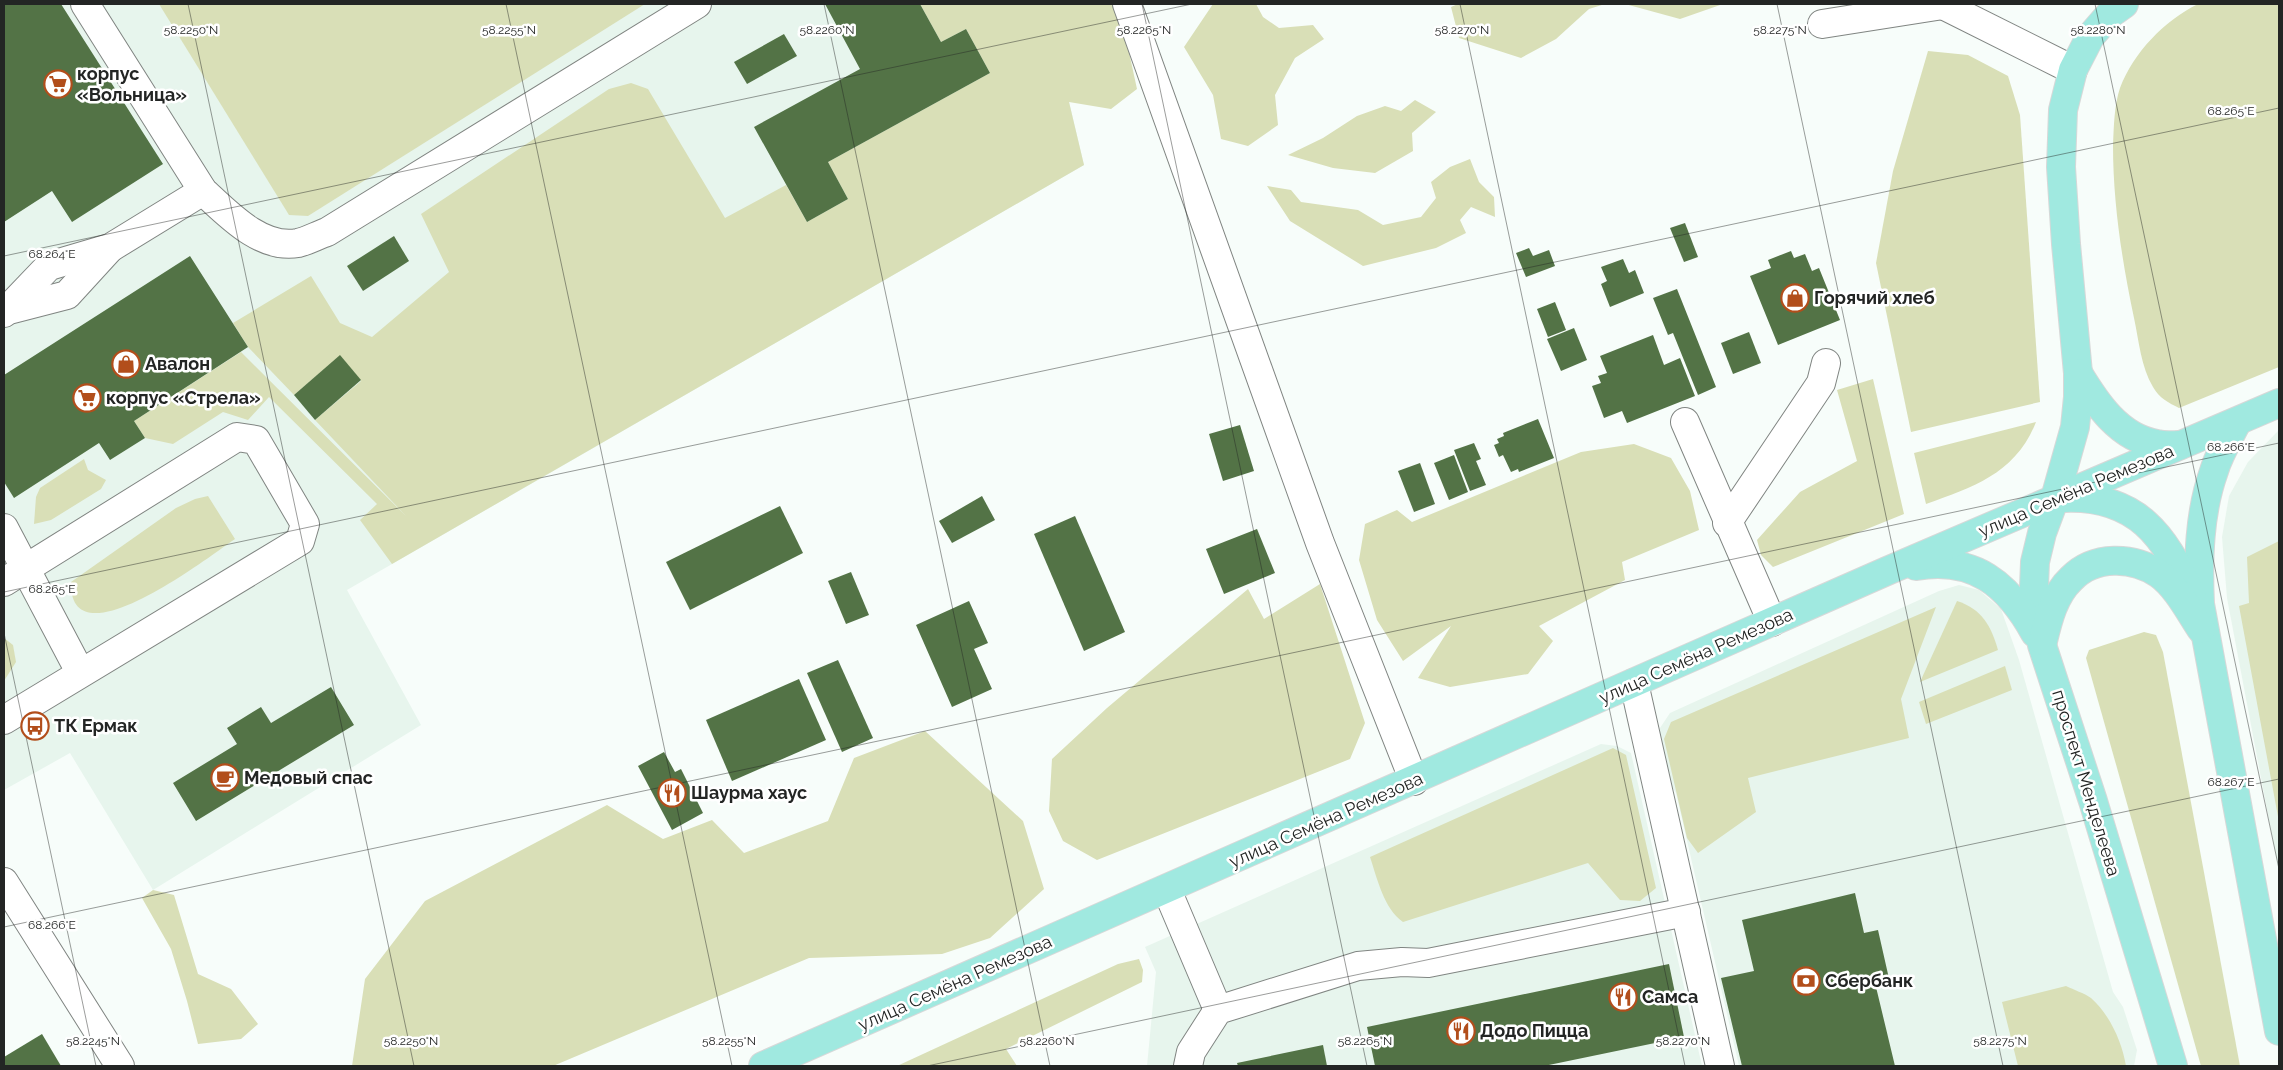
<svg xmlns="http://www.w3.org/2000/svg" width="2283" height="1070" font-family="Raleway,sans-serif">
	<rect width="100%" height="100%" fill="#f7fdfa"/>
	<!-- built -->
	<g fill="#e7f5ed">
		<path d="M4,4H1046L1084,165L347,590L421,725L153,890L70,753L4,790Z"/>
		<path d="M2279,430V873L2227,598L2222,537L2229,496L2248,462Z"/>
		<path d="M1959,585L1979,590L2001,609L2019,660L2113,992L2123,1007L2137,1050L2134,1066H1739L1676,793L1669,782L1660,750V728L1670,713L1939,591Z"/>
		<path d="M1601,744L1617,746L1631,753L1702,1066H1147L1156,972L1145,947Z"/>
	</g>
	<!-- green -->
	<g fill="#d9dfb7">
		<path d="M159,4H645L308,216L289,215Z"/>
		<path d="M920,4H1112L1122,20L1137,89L1111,109L1069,102L1084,165L392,564L360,520L377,504L269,397L248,420L223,412L173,444L145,438L134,421L241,352L406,516L315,420L361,381L340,356L294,395L248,347L233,323L311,276L340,323L372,337L449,272L421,214L609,89L631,83L648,89L725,218L786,185L807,222L848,199L828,162L990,73L966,29L941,42Z"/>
		<path d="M1213,4H1256L1263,17L1279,28L1313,25L1324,39L1295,58L1275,95L1278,125L1248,146L1221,139L1213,95L1184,47Z"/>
		<path d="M1458,4H1605L1589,9L1556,39L1521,58L1459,38L1451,7Z"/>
		<path d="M1625,4H1723L1680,19Z"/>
		<path d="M2198,4H2279V367L2179,408C2169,403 2159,398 2153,387C2141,367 2139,341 2134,318C2122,261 2113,203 2113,145C2114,126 2114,106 2120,88C2134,52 2164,21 2198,4Z"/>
		<path d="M1928,51L1968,55L2008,76L2020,115L2040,402L1911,432L1876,263L1893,171Z"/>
		<path d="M1415,100L1436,112L1412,133L1413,151L1375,173L1333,168L1288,155L1323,138L1357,116L1385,106L1401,111Z"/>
		<path d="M1470,159L1479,182L1494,197L1495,217L1471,207L1460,220L1466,233L1436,248L1363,266L1290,221L1267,186L1291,190L1301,202L1358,210L1383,225L1421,217L1436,198L1431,182L1450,167Z"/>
		<path d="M1873,379L1904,514L1773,567L1761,555L1757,540L1800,492L1857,461L1837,390Z"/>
		<path d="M2036,422C2016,473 1974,487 1926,504L1914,453Z"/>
		<path d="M1634,444L1671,458L1690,491L1699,530L1622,562L1625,580L1539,626L1553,641L1528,674L1450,687L1418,678L1451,626L1403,661L1377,620L1359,560L1365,524L1397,510L1412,522L1581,452Z"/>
		<path d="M84,459L88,470L106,480L101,489L51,520L34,524L36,497L40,488Z"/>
		<path d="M208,496L235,539C211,555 69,666 71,582L176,508L195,499Z"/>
		<path d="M2279,541V822L2239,606L2249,603L2247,557Z"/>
		<path d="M1320,584L1365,723L1350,759L1097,860L1063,841L1049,811L1052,759L1107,708L1248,589L1264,619Z"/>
		<path d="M1957,601C1982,609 1991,626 1998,650L1920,682Z"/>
		<path d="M1936,607L1901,699L1909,738L1748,778L1756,812L1698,853L1687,838L1664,739L1671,722Z"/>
		<path d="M2144,632L2156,635L2163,652L2240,1066H2201L2086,658L2089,650Z"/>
		<path d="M4,638L13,645L16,662L4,681Z"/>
		<path d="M2005,666L2012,690L1926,724L1919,702Z"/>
		<path d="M925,731L1023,821L1044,889L990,938L942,954L809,958L553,1066H352L365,979L425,901L607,805L663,839L712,820L744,853L828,821L854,758Z"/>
		<path d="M1613,748L1626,755L1656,888L1640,901L1620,900L1588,863L1403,922C1384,909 1377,878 1370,857Z"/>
		<path d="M153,890L174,895L198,974L231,989L258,1024L241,1039L198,1044L187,1001L171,949L142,898Z"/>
		<path d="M1139,959L1143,970L1142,982L1006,1049L1017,1066H897L1118,964Z"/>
		<path d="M2066,986C2074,990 2084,993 2091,998C2110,1015 2122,1042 2126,1066H2018L2002,1002Z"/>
	</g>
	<!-- building -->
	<g fill="#537346">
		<path d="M4,4H61L163,164L72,222L52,191L4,222Z"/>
		<path d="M825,4H920L941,42L966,29L990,73L828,162L848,199L807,222L754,127L860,69Z"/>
		<path d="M784,34L797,56L747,84L734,62Z"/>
		<path d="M1685,223L1698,257L1684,262L1670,228Z"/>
		<path d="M394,236L409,261L363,291L347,266Z"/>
		<path d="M1529,248L1533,256L1549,250L1555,266L1526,277L1516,253Z"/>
		<path d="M1791,251L1794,258L1805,254L1812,271L1819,268L1840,320L1778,345L1750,276L1771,268L1768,260Z"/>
		<path d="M190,256L248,347L134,421L145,438L110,460L99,443L14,498L4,482V375Z"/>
		<path d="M1623,259L1629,273L1635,270L1644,293L1610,307L1601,284L1607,281L1601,267Z"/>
		<path d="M1677,289L1716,387L1698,395L1673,333L1668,335L1653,298Z"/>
		<path d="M1555,302L1566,330L1548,337L1537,309Z"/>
		<path d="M1574,328L1587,360L1561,371L1547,339Z"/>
		<path d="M1749,332L1761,363L1733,374L1721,343Z"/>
		<path d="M1653,335L1664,365L1680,358L1695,396L1627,423L1622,411L1604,418L1592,386L1601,383L1598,376L1607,373L1600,356Z"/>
		<path d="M340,355L361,380L315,420L294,395Z"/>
		<path d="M1538,419L1554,458L1519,472L1518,469L1511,472L1503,455L1499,457L1494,445L1499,443L1497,439L1504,436L1503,433Z"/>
		<path d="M1240,425L1254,471L1223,481L1209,434Z"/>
		<path d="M1474,443L1481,459L1476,461L1486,485L1470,491L1454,450Z"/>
		<path d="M1454,455L1468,492L1449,500L1434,463Z"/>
		<path d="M1420,463L1435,504L1414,512L1398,471Z"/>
		<path d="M982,496L995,520L952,543L939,521Z"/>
		<path d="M780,506L803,553L690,610L666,562Z"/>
		<path d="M1075,516L1125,632L1084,651L1034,534Z"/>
		<path d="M1257,529L1275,573L1224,594L1206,549Z"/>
		<path d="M851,572L869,615L846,624L828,581Z"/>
		<path d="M969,601L988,643L974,649L992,689L952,707L916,625Z"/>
		<path d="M838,660L873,738L842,752L807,673Z"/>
		<path d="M799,679L826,740L732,781L706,720Z"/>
		<path d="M331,687L354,725L196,821L173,783L237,744L227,728L261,707L271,723Z"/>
		<path d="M664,752L675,772L681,769L703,813L672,830L638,766Z"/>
		<path d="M1855,893L1864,933L1878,930L1890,983L1876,987L1895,1066H1742L1721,978L1754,971L1742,920Z"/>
		<path d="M1669,964L1684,1037L1544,1066H1375L1367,1027Z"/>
		<path d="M42,1034L61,1066H4V1057Z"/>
		<path d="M1323,1045L1327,1066H1238L1237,1063Z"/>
	</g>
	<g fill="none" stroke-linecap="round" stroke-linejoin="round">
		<!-- minor casing -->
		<g stroke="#808582" stroke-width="30">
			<g id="minor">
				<path d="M85,4L203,191C227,213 261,250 298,243C307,241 318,235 327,232L697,4"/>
				<path d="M1127,4L1320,543L1414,781"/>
				<path d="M1941,4L2073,70"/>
				<path d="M1822,24L1943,5"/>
				<path d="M9,310L67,295L110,248"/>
				<path d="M4,313L49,266L110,248L203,191"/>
				<path d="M1685,422L1772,622"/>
				<path d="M1727,523L1821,383L1826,363"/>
				<path d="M4,528L80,672"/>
				<path d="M4,582L237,437L256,440L305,524L300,541L4,720"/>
				<path d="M1634,683L1720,1066"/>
				<path d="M4,882L120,1066"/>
				<path d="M1167,890L1218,1010"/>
				<path d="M1188,1066L1191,1052L1218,1010L1358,966L1402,962L1428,963L1686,912"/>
			</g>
		</g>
		<!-- major casing -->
		<g stroke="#d7d8d8" stroke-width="30">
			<g id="major">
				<path d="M2124,4L2110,14L2090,37L2073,70L2063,110L2061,167L2066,244L2078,373V397L2075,427L2055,498L2042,533L2035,562L2034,587L2035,610L2042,645L2093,801L2173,1066"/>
				<path d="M2078,373C2096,403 2119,438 2157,444C2164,446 2172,445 2180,445"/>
				<path d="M2237,422C2229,438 2219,454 2214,471C2199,513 2198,560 2200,604L2279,1031"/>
				<path d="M2064,498C2136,495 2167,536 2192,598"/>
				<path d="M1916,566C1974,556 2008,584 2035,633"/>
				<path d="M2043,641C2048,620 2054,595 2071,579C2094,555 2133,556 2159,574C2177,587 2189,611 2201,629"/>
				<path d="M763,1066L1887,571L2279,403"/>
			</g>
		</g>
		<!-- minor -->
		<use href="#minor" stroke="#fff" stroke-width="28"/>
		<!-- major -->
		<use href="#major" stroke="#a0e9e0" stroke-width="28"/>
	</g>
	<!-- ticks -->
	<path fill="none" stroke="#232524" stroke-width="1" stroke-opacity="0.45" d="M188,4L414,1066M506,4L732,1066M824,4L1050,1066M1142,4L1367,1066M1460,4L1685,1066M1777,4L2003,1066M2095,4L2279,869M4,256L1192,4M4,592L2279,108M4,633L96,1066M4,927L2279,443M927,1066L2279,779"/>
	<!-- icons -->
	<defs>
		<g id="supermarket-ring" transform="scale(1.4375)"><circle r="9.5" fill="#fff" stroke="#b24e1b" stroke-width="1.5"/><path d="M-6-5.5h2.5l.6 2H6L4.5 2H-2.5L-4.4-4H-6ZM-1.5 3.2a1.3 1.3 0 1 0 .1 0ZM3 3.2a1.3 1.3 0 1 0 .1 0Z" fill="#b24e1b"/></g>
		<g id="shop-ring" transform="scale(1.4375)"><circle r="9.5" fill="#fff" stroke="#b24e1b" stroke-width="1.5"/><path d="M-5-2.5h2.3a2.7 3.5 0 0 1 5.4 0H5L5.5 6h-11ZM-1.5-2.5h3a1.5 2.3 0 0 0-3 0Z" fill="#b24e1b"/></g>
		<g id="bus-ring" transform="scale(1.4375)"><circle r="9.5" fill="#fff" stroke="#b24e1b" stroke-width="1.5"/><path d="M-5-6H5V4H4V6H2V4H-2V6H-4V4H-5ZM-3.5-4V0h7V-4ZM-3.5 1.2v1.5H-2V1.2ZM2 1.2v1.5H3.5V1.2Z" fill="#b24e1b"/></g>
		<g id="cafe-ring" transform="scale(1.4375)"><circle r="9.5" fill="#fff" stroke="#b24e1b" stroke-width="1.5"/><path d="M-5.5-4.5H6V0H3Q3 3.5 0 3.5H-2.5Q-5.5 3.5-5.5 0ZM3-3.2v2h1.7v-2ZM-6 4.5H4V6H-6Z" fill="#b24e1b"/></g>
		<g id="restaurant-ring" transform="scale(1.4375)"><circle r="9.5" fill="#fff" stroke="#b24e1b" stroke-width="1.5"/><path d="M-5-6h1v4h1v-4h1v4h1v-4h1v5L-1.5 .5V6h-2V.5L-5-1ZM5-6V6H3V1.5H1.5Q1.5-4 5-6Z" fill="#b24e1b"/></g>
		<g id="bank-ring" transform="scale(1.4375)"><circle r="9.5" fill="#fff" stroke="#b24e1b" stroke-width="1.5"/><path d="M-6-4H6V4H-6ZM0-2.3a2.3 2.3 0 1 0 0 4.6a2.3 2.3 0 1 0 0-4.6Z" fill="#b24e1b"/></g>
	</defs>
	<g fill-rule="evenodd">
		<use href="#supermarket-ring" x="58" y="84"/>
		<use href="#shop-ring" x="1795" y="298"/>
		<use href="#shop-ring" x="126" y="364"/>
		<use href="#supermarket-ring" x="87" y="398"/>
		<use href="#bus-ring" x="35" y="726"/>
		<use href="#cafe-ring" x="225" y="778"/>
		<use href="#restaurant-ring" x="672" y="793"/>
		<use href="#bank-ring" x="1806" y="981"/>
		<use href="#restaurant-ring" x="1623" y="997"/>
		<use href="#restaurant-ring" x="1461" y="1031"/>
	</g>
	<g text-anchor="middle" stroke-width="5" stroke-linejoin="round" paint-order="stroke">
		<!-- poi labels -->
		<g font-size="18" font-weight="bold" fill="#232524" stroke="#fff" text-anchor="start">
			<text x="77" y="80">корпус<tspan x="77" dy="21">«Вольница»</tspan></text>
			<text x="1814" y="304">Горячий хлеб</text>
			<text x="145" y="370">Авалон</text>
			<text x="106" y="404">корпус «Стрела»</text>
			<text x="54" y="732">ТК Ермак</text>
			<text x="244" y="784">Медовый спас</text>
			<text x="691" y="799">Шаурма хаус</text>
			<text x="1825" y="987">Сбербанк</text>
			<text x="1642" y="1003">Самса</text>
			<text x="1480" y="1037">Додо Пицца</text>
		</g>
		<!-- street labels -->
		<g font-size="18" fill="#232524" stroke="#fff">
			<text transform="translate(2076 491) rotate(-23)" y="6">улица Семёна Ремезова</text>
			<text transform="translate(1696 656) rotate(-24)" y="6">улица Семёна Ремезова</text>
			<text transform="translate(2086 783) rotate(73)" y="6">проспект Менделеева</text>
			<text transform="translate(1326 820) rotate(-24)" y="6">улица Семёна Ремезова</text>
			<text transform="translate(955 983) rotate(-24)" y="6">улица Семёна Ремезова</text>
		</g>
	</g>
	<g font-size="12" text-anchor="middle" fill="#232524" stroke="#fff" stroke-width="5" stroke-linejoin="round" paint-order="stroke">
		<text x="191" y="34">58.2250°N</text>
		<text x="509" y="34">58.2255°N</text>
		<text x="827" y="34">58.2260°N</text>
		<text x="1144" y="34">58.2265°N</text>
		<text x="1462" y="34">58.2270°N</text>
		<text x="1780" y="34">58.2275°N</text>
		<text x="2098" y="34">58.2280°N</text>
		<text x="2231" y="115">68.265°E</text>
		<text x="52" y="258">68.264°E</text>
		<text x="2231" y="451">68.266°E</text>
		<text x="52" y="593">68.265°E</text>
		<text x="2231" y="786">68.267°E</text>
		<text x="52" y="929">68.266°E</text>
		<text x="93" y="1045">58.2245°N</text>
		<text x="411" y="1045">58.2250°N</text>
		<text x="729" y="1045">58.2255°N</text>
		<text x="1047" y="1045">58.2260°N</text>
		<text x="1365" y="1045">58.2265°N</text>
		<text x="1683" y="1045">58.2270°N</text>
		<text x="2000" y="1045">58.2275°N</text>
	</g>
	<!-- border -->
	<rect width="2283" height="1070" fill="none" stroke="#232524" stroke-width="10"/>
</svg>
